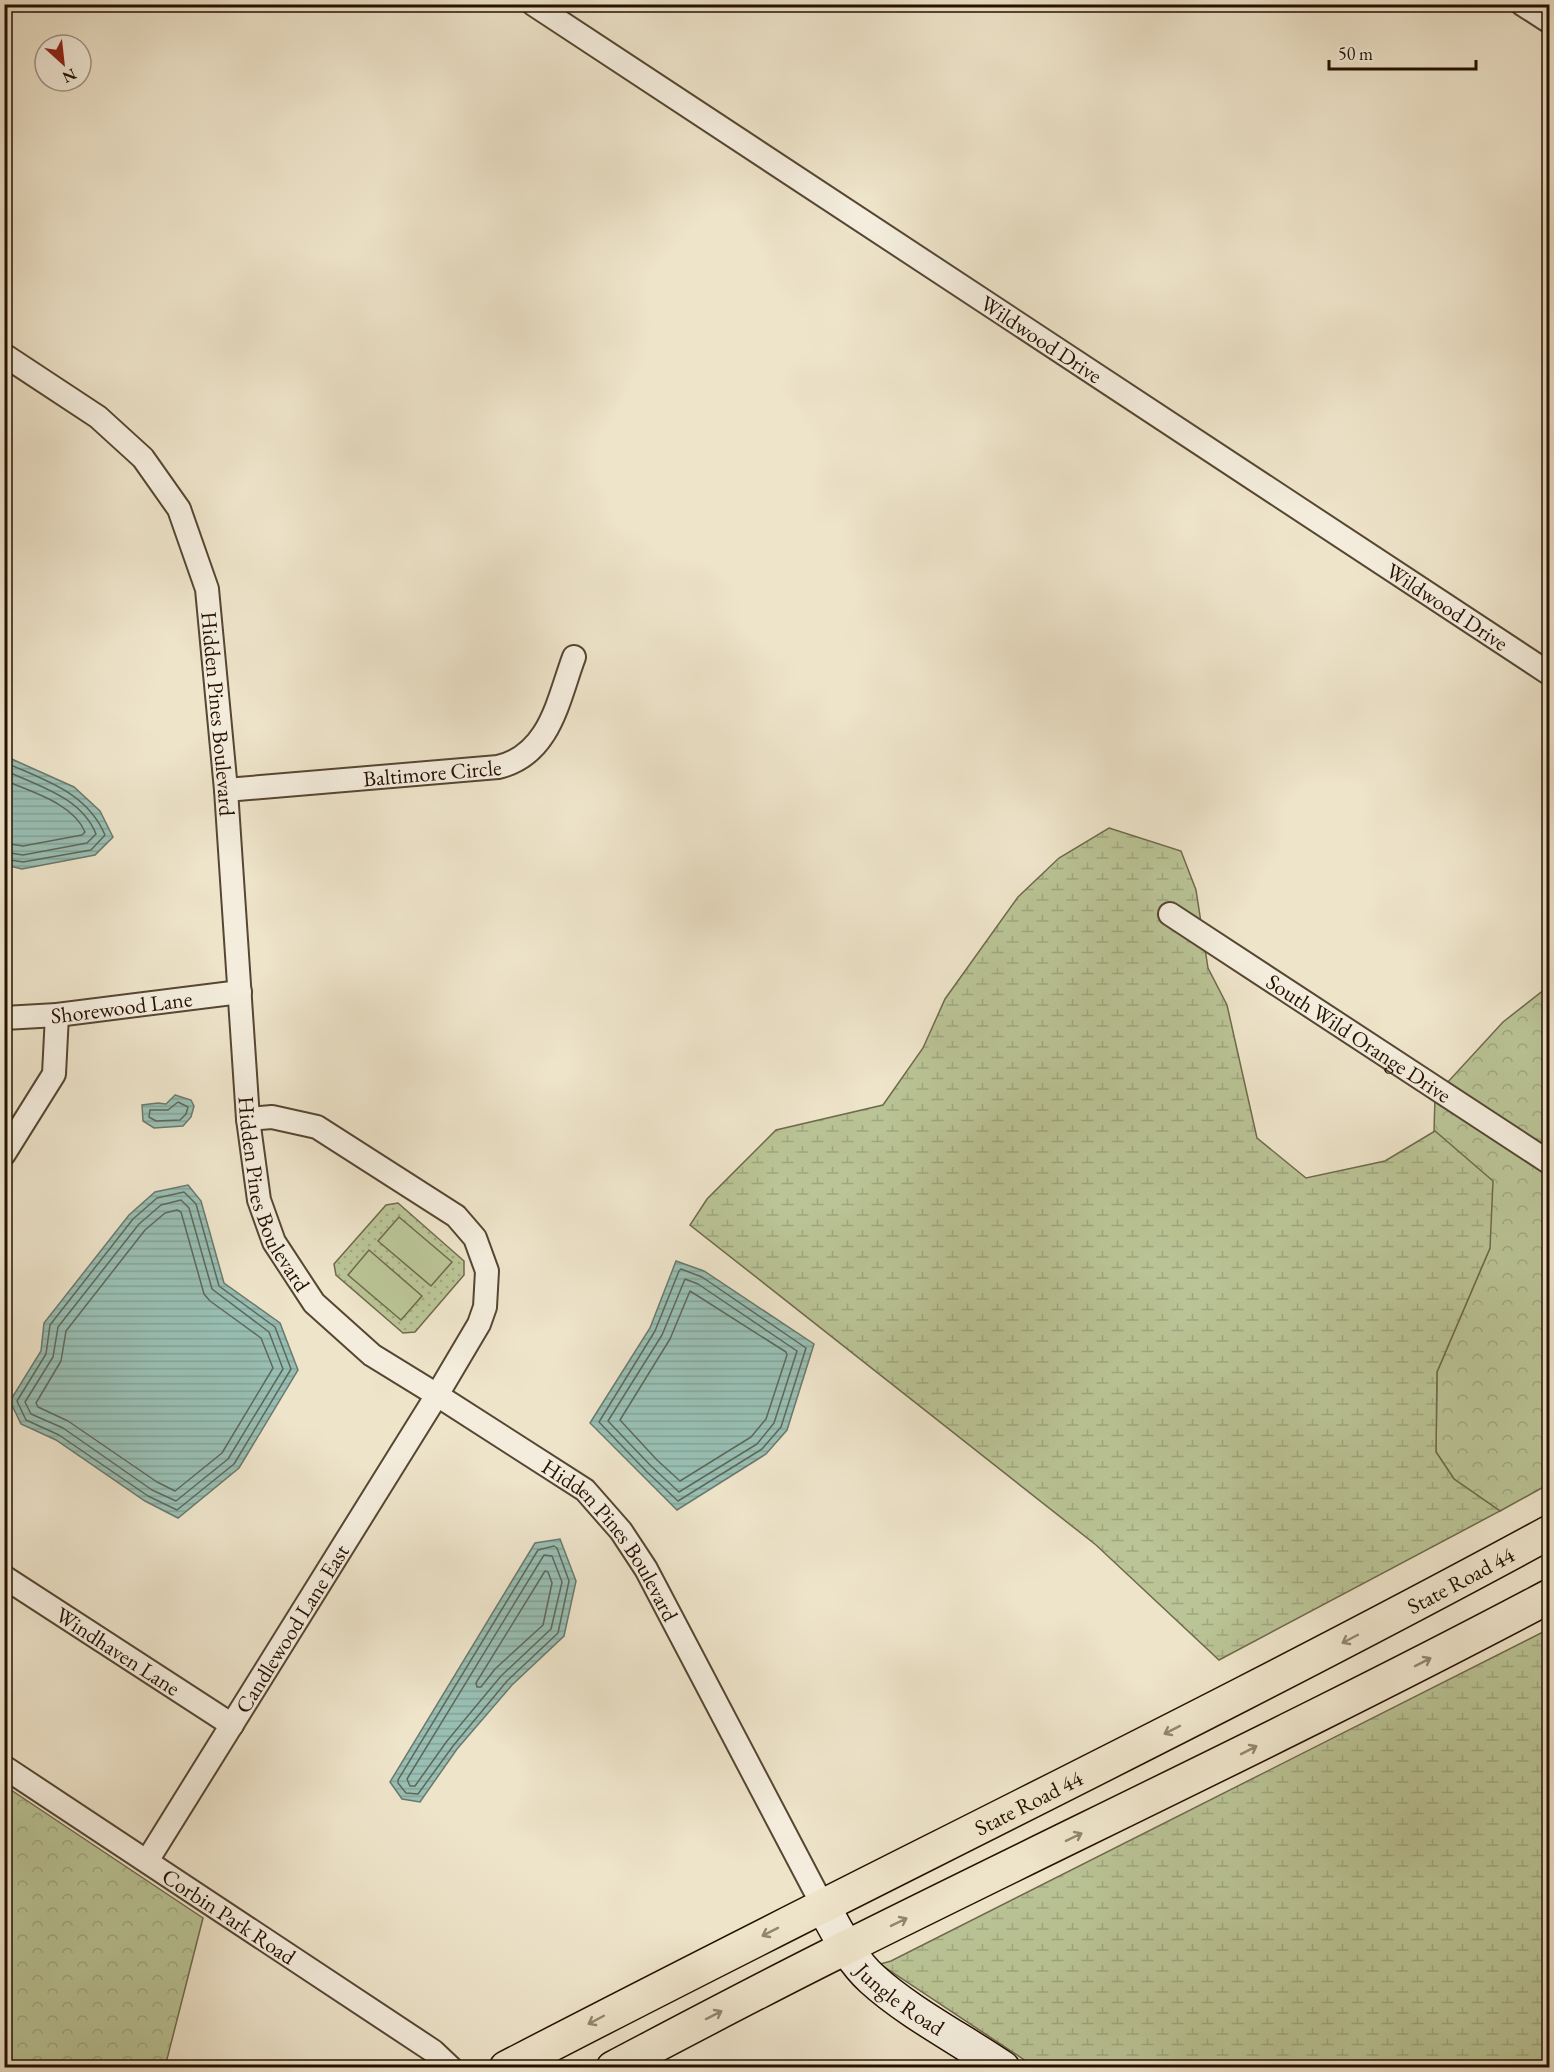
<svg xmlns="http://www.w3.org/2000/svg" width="1554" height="2072" font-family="'EB Garamond',serif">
	<defs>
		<pattern id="grass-dots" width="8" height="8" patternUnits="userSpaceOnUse" patternTransform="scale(1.5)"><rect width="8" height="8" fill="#bac496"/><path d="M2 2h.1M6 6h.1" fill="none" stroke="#a0a780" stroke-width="1.8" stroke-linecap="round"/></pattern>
		<pattern id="forest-crowns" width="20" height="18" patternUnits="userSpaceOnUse" patternTransform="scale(1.5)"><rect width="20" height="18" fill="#bac496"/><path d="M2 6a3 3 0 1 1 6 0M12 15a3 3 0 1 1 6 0" fill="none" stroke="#a0a780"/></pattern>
		<pattern id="wetland-marsh" width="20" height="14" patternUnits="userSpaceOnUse" patternTransform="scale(1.5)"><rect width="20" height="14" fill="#bac496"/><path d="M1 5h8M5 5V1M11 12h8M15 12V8" fill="none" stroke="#a0a780"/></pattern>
		<pattern id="water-rules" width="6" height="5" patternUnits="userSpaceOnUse" patternTransform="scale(1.5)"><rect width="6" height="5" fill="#99bfb4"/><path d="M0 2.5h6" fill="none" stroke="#84a399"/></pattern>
	</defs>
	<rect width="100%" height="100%" fill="#eee4ca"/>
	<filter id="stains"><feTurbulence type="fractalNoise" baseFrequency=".00333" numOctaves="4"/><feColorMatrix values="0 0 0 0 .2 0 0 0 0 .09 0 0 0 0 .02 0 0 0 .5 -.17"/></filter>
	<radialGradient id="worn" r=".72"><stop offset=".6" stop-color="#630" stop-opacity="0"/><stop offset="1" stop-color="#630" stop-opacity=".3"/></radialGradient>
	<!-- grass -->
	<path fill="url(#grass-dots)" stroke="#6f6a4b" stroke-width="1.5" d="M398,1203L464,1261V1275L415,1332L403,1333L336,1275L334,1264L386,1205Z"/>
	<!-- forest -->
	<g fill="url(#forest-crowns)" stroke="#6f6a4b" stroke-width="1.5">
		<path d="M1549,986V1484L1500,1511L1454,1479L1436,1452L1437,1372L1490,1248L1434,1132L1435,1096L1503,1022Z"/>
		<path d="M5,1786L203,1918L165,2067H5Z"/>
	</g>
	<!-- wetland -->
	<g fill="url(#wetland-marsh)" stroke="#6f6a4b" stroke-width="1.5">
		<path d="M1109,828L1181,851L1196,890L1208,968L1227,1005L1257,1138L1306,1178L1385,1161L1435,1131L1493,1181L1490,1248L1437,1372L1436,1452L1454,1479L1500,1511L1219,1660L1096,1545L690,1225L707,1199L776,1130L883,1105L923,1048L945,999L1018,897L1059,858Z"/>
		<path d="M1549,1629V2067H1035L880,1964L891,1961Z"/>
	</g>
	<!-- pitch -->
	<g fill="#bac496" stroke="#6f6a4b" stroke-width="1.5">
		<path d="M399,1217L452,1262L431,1286L378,1241Z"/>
		<path d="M369,1250L422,1296L401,1320L348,1275Z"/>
	</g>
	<!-- water -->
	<g fill="url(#water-rules)" stroke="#6a796c" stroke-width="1.5">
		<path d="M5,756L74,787L100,811L113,837L95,855L22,869L5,865Z"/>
		<path d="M175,1095L191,1100L194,1106L191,1117L183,1126L154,1128L143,1121L142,1105L158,1103L166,1104Z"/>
		<path d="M188,1185L201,1201L224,1283L280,1323L298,1370L239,1468L178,1518L145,1501L56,1440L21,1424L10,1401L41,1351L44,1323L129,1215L155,1192Z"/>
		<path d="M676,1261L704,1271L814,1344L787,1430L766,1454L677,1510L590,1423L650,1328Z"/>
		<path d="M560,1539L576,1581L564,1636L512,1685L457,1749L420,1802L402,1799L390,1782L535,1543Z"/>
	</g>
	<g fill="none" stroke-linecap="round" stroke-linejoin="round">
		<!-- shore -->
		<g stroke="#5e685a" stroke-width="1.5">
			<path d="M4,762C44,780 87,792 105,835L91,850L23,862L4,859"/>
			<path d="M4,770C38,786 81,797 96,834L87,843L23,855L4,852"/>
			<path d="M4,780C31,792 73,803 85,832L82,835L23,846L4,843"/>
			<path d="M178,1102L188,1107L186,1114L180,1120L156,1121L149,1117L150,1110H168Z"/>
			<path d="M184,1192L196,1204L219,1286L275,1327L291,1369L234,1464L177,1510L148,1496L59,1435L26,1420L17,1401L46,1354L50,1325L133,1219L157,1198Z"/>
			<path d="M181,1200L189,1208L212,1289L269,1332L283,1369L228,1459L176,1501L152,1490L63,1428L31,1414L25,1402L53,1357L58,1327L139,1224L161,1205Z"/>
			<path d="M177,1210L181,1212L204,1294L210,1301L261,1338L273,1368L222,1453L175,1491L157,1482L68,1421L38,1407L36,1403L61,1361L66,1331L145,1230L165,1213Z"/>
			<path d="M681,1269L702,1277L806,1348L781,1427L762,1449L678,1501L646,1471L599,1422L655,1331L679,1271Z"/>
			<path d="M685,1279L698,1284L797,1351L774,1423L757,1444L679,1492L651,1466L608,1421L662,1335Z"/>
			<path d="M690,1291L786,1352L787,1355L766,1419L751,1437L680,1481L657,1460L620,1420L670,1339Z"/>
			<path d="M554,1546L557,1548L569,1581L558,1633L507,1681L453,1746L418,1794L406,1793L398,1783V1780L538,1550Z"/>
			<path d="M544,1555L552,1556L562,1582L551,1629L501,1676L447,1741L415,1786H410L407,1779Z"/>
			<path d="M545,1571L548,1572L552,1583L543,1625L495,1669L481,1687H477L476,1683Z"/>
		</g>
		<!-- street casing -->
		<g stroke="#564632" stroke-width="26">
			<g id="street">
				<path id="s1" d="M533,4L1550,674"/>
				<path d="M1522,4L1550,22"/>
				<path id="s2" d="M4,355L98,417L143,458L179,509L207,589L226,790L248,1119L259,1200L274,1242L314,1303L372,1355L437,1395L585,1490L621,1531L646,1569L823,1906"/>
				<path id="s3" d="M226,790L498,767C550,755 558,700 574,657"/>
				<path id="s4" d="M1170,914L1550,1163"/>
				<path id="s5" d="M4,1018L57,1015L240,992"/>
				<path d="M4,1154L54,1074L57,1015"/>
				<path id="s6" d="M4,1577L232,1725"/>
				<path id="s7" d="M4,1767L433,2051L451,2068"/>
				<path id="s8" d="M147,1861L437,1395L479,1324L485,1307L487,1271L475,1238L456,1216L317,1127L272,1117L248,1119"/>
			</g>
		</g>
		<!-- secondary casing -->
		<g stroke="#241100" stroke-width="36">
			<g id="secondary">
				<path id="s9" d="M823,1906C837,1931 850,1959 872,1979C908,2012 962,2040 1003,2068"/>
			</g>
		</g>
		<!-- primary casing -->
		<g stroke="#241100" stroke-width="36">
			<g id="primary">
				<path id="s10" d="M506,2068C853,1887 1206,1719 1550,1532"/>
				<path d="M613,2068C691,2027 768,1986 847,1947C1081,1830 1318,1719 1550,1596"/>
			</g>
		</g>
		<!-- street -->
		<use href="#street" stroke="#f4eddd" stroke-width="22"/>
		<!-- secondary -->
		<use href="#secondary" stroke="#f4eddd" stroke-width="33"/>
		<!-- primary -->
		<use href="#primary" stroke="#eee4ca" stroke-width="33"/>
	</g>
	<!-- one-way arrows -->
	<defs><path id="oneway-shaft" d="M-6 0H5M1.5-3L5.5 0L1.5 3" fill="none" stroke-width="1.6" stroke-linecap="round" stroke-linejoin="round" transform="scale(1.5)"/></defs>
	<g stroke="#93856f">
		<use href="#oneway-shaft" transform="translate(1350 1639) rotate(152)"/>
		<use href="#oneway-shaft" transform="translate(1423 1662) rotate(-27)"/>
		<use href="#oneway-shaft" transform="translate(1172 1730) rotate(153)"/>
		<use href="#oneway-shaft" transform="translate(1249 1750) rotate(-27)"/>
		<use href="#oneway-shaft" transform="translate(1074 1837) rotate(-26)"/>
		<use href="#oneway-shaft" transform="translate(899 1922) rotate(-26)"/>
		<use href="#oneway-shaft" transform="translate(770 1932) rotate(153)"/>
		<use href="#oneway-shaft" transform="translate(714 2015) rotate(-27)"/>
		<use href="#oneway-shaft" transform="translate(596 2020) rotate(152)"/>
	</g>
	<g text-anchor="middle" stroke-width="4.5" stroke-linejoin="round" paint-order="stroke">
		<!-- street labels -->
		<g font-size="22" fill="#241100" stroke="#f4eddd">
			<text dy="8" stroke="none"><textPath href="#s1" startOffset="609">Wildwood Drive</textPath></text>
			<text dy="8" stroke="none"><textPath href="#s1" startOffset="1095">Wildwood Drive</textPath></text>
			<text dy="8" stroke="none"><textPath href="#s2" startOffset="446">Hidden Pines Boulevard</textPath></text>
			<text dy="8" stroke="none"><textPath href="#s3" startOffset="207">Baltimore Circle</textPath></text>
			<text dy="8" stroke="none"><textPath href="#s5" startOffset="118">Shorewood Lane</textPath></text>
			<text dy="8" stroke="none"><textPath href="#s4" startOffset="226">South Wild Orange Drive</textPath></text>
			<text dy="8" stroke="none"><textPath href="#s2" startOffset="932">Hidden Pines Boulevard</textPath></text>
			<text dy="8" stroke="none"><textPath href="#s2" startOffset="1436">Hidden Pines Boulevard</textPath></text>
			<text dy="8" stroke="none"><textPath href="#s10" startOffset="1072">State Road 44</textPath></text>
			<text dy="8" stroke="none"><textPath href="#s8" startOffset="274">Candlewood Lane East</textPath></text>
			<text dy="8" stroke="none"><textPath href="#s6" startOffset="136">Windhaven Lane</textPath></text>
			<text dy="8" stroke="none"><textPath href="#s10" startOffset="586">State Road 44</textPath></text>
			<text dy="8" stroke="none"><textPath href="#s7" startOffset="270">Corbin Park Road</textPath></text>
			<text dy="8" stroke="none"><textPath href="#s9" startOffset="123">Jungle Road</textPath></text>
		</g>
	</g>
	<!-- margin -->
	<rect width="1554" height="2072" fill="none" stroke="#eee4ca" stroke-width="24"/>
	<rect x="6" y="6" width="1542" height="2060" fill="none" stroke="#241100" stroke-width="3"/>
	<rect x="12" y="12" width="1530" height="2048" fill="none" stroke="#241100" stroke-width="1.5"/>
	<!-- north arrow -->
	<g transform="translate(63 63) rotate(153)"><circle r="28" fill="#f4eddd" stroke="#a19585" stroke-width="1.5"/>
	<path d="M0-4.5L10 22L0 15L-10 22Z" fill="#8f2418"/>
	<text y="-9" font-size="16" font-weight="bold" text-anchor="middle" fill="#241100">N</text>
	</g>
	<!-- scale -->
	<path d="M1329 60v9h147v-9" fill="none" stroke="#241100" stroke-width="3"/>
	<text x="1338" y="60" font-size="18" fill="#241100" stroke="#f4eddd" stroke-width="4.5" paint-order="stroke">50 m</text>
	<rect width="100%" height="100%" filter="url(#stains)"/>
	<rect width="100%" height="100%" fill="url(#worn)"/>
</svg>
